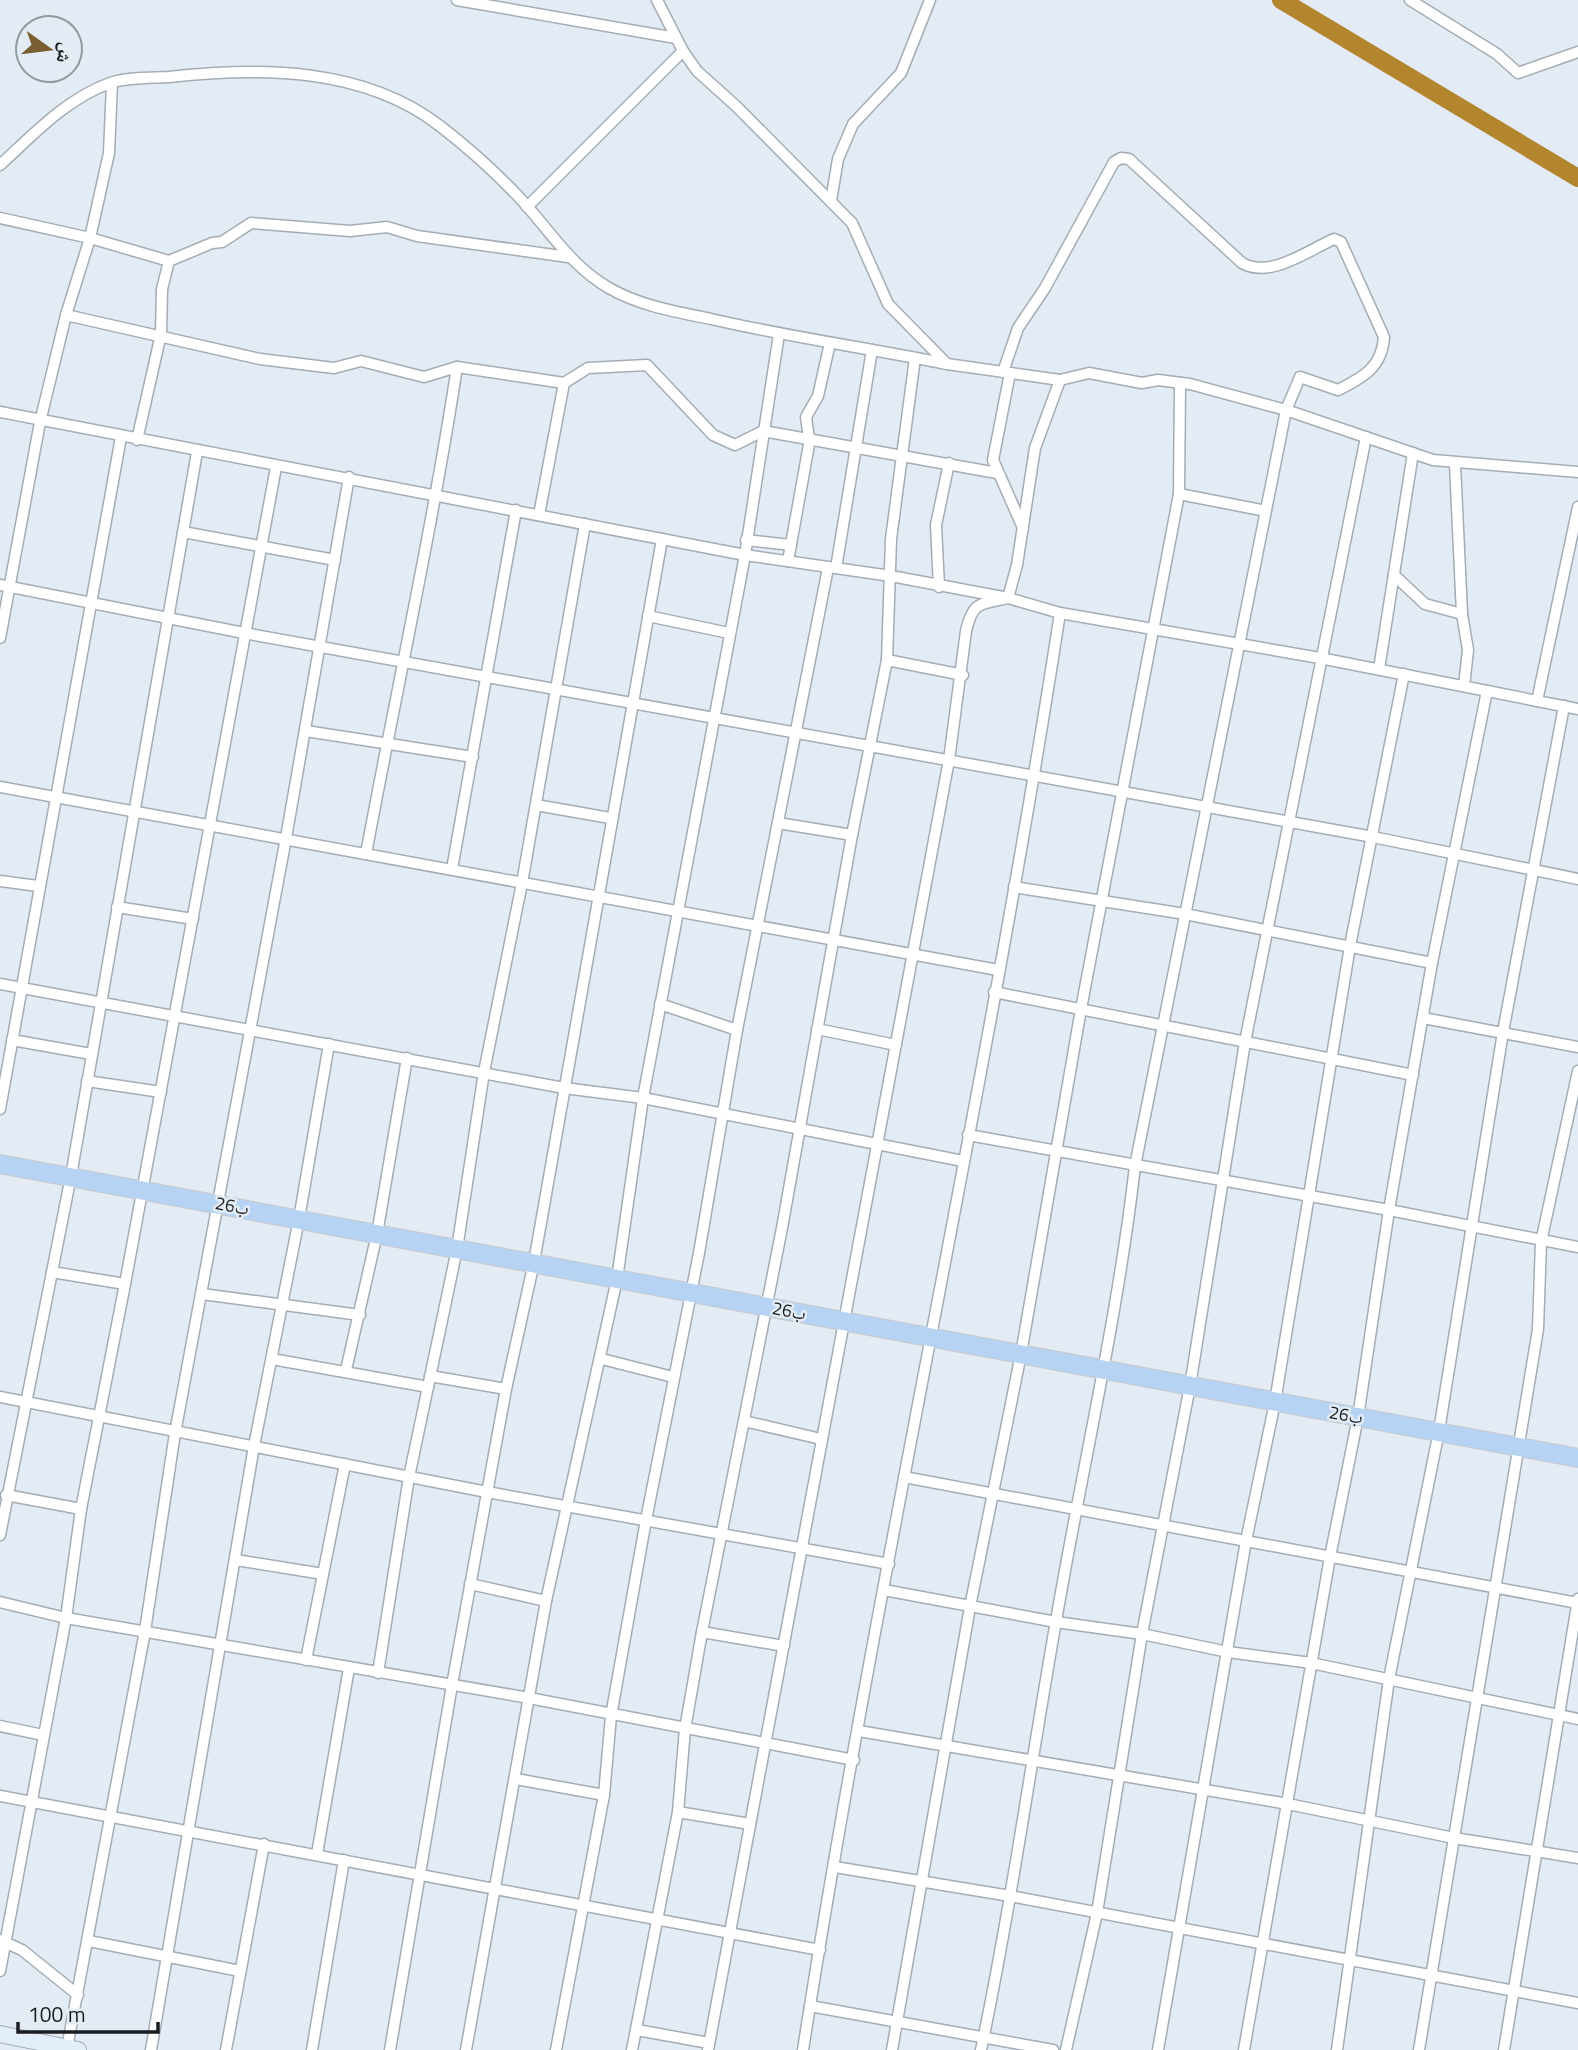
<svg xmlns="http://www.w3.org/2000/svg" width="1578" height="2050" font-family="'Titillium Web','Noto Naskh Arabic',sans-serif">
	<rect width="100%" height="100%" fill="#e3ecf5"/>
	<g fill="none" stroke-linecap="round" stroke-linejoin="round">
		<!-- river -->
		<path stroke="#b3852e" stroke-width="18" d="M1281,0L1578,178"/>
		<!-- minor casing -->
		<g stroke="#a4acb5" stroke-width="13">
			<g id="minor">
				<path d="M457,0L676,38"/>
				<path d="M657,0L683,51L697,71L736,106L852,223L888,304L947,364L1060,380L1089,373L1142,383L1158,380L1190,384L1286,410L1433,460L1578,472"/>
				<path d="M1410,0L1497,54L1518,73L1578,52"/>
				<path d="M0,165C34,134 66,99 110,83C127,77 151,78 169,77C261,67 364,67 440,126C466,146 493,170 516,194C547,226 569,265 609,288C640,306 677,312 711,319C789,337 868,348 947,364"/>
				<path d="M831,201L838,159L853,124L901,73L930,0"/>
				<path d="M527,207L683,51"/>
				<path d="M0,218L90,238L169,261L212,243L222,242L251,223L350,231L387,227L417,236L568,257"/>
				<path d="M66,315L260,359L334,368L361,361L424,377L457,367L564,383L588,368L647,365L713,435L735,445L763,431L997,473"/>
				<path d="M1010,373L993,460L1023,528"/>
				<path d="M0,412L745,555L891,576L1008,598L1060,613L1320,658L1578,709"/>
				<path d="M809,439L806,417L818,396L830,343"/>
				<path d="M137,440L161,334L162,289L169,261"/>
				<path d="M1455,464L1462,614L1468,650L1464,686"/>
				<path d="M1179,494L1266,511"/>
				<path d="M539,515L564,383"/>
				<path d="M183,532L335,560"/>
				<path d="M746,540L791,545"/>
				<path d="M788,561L810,439"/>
				<path d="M836,568L872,350"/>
				<path d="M1394,575L1425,604L1462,614"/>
				<path d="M0,585L244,633L1373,837L1578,879"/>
				<path d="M939,587L936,525L949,463"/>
				<path d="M648,616L729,633"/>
				<path d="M0,638L40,422L66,315L90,238L109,153L112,83"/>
				<path d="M887,660L963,675"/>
				<path d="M1379,669L1413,453"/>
				<path d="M1537,701L1578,507"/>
				<path d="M306,731L473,757"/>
				<path d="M0,787L998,970"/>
				<path d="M536,805L610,818"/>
				<path d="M778,823L852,835"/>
				<path d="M366,854C396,692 432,530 457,367"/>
				<path d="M452,869L516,510"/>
				<path d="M0,881L38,886"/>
				<path d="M1014,887L1185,914L1432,963"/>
				<path d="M117,907L193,919"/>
				<path d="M0,984L564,1088L643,1098L963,1161"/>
				<path d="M994,992L1413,1075"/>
				<path d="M660,1004L737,1030"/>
				<path d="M1423,1018L1578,1047"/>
				<path d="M817,1029L896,1045"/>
				<path d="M12,1040L91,1054"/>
				<path d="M87,1081L161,1092"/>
				<path d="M0,1109L121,437"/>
				<path d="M968,1135L1389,1210L1578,1247"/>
				<path d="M52,1272L125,1284"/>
				<path d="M202,1294L360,1315"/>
				<path d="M272,1359L428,1387"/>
				<path d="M602,1359L673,1377"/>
				<path d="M346,1370L377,1234L407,1058"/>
				<path d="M430,1376L506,1389"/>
				<path d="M0,1397L487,1492L889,1564"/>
				<path d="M744,1421L821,1439"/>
				<path d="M904,1477L1578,1603"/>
				<path d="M6,1495L81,1509"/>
				<path d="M0,1535L71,1176L197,452"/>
				<path d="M236,1560L323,1574"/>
				<path d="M470,1584L546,1601"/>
				<path d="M884,1590L1056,1622L1142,1634L1228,1652L1311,1663L1578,1719"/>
				<path d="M0,1602L66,1618L529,1698L854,1760"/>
				<path d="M702,1632L784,1646"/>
				<path d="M306,1660L345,1464"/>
				<path d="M378,1673L409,1477L457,1249L484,1072L522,883L585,524"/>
				<path d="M0,1726L43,1735"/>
				<path d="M859,1731L1288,1804L1454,1838L1578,1858"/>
				<path d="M516,1779L604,1795"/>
				<path d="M0,1796L820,1950"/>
				<path d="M678,1812L750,1824"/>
				<path d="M317,1854L349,1668"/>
				<path d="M835,1867L1010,1896L1578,2003"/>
				<path d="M0,1940L22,1950L78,1995"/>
				<path d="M89,1941L240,1971"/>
				<path d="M0,1971L66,1618L81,1509L125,1284L276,467"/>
				<path d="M810,2006L1053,2050"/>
				<path d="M637,2030L709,2043"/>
				<path d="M67,2048L145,1631L175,1433L286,838L349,477"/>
				<path d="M151,2050L254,1446L299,1219L329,1044"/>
				<path d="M226,2050L264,1844"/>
				<path d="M312,2050L344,1860"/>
				<path d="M390,2050L452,1685L506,1389L534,1262L662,539"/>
				<path d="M466,2050L546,1601L617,1279L643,1098L745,555L779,334"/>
				<path d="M556,2050L604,1795L611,1716L646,1520L699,1253L737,1030L828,568"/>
				<path d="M632,2050L678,1812L685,1729L702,1632L782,1228L852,835L887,660L891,539L915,358"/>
				<path d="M708,2050L949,760L966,631C973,601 980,604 1008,598L1017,565L1035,448L1060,380"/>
				<path d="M803,2050C878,1569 986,1094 1060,613"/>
				<path d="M892,2050L970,1607L1021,1354L1081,1009L1179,494L1180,383"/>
				<path d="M981,2050C1013,1897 1034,1741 1062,1587C1087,1447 1119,1307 1135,1166L1286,410L1300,377L1338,390C1364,377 1382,367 1384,337L1341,242L1334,239C1307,251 1270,279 1242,263L1129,159L1121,158L1114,162L1045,288L1018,328L1003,372"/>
				<path d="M1066,2050L1097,1913L1142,1634L1190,1386L1245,1042L1366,437"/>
				<path d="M1158,2050L1246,1541L1275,1402L1350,946L1404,674"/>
				<path d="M1244,2050L1330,1557L1358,1417L1389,1210L1432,963L1487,691"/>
				<path d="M1337,2050L1389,1679L1439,1431L1503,1032L1564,706"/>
				<path d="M1419,2050L1538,1329L1541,1242L1578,1071"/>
				<path d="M1504,2050L1578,1599"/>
			</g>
		</g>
		<!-- secondary casing -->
		<g stroke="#a4acb5" stroke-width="18">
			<path id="secondary" d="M0,2034L78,2050"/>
		</g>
		<!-- trunk casing -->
		<g stroke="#c8c9c9" stroke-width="20">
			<path id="trunk" d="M0,1164L1578,1458"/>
		</g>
		<!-- minor -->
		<use href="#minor" stroke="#fff" stroke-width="10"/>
		<!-- secondary -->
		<use href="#secondary" stroke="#e3eefb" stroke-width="16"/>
		<!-- trunk -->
		<use href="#trunk" stroke="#b6d3f4" stroke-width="18"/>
	</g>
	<g text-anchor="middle" stroke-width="5" stroke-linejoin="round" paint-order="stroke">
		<!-- street labels -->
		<g font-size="18" fill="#191c20" stroke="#e3ecf5">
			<text transform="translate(232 1206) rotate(11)" y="6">26ب</text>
			<text transform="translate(789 1311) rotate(11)" y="6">26ب</text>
			<text transform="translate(1346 1415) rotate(10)" y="6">26ب</text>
		</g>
	</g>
	<!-- north arrow -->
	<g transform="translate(49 49) rotate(104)"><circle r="33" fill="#e3ecf5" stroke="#9299a0" stroke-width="2"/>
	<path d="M0-5L12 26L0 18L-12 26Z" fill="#785e30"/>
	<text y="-10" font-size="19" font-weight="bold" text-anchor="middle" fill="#191c20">ش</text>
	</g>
	<!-- scale -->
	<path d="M18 2022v10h140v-10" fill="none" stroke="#191c20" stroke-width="3.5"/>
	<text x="28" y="2022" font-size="21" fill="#191c20" stroke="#e3ecf5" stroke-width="5" paint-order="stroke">100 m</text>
</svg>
